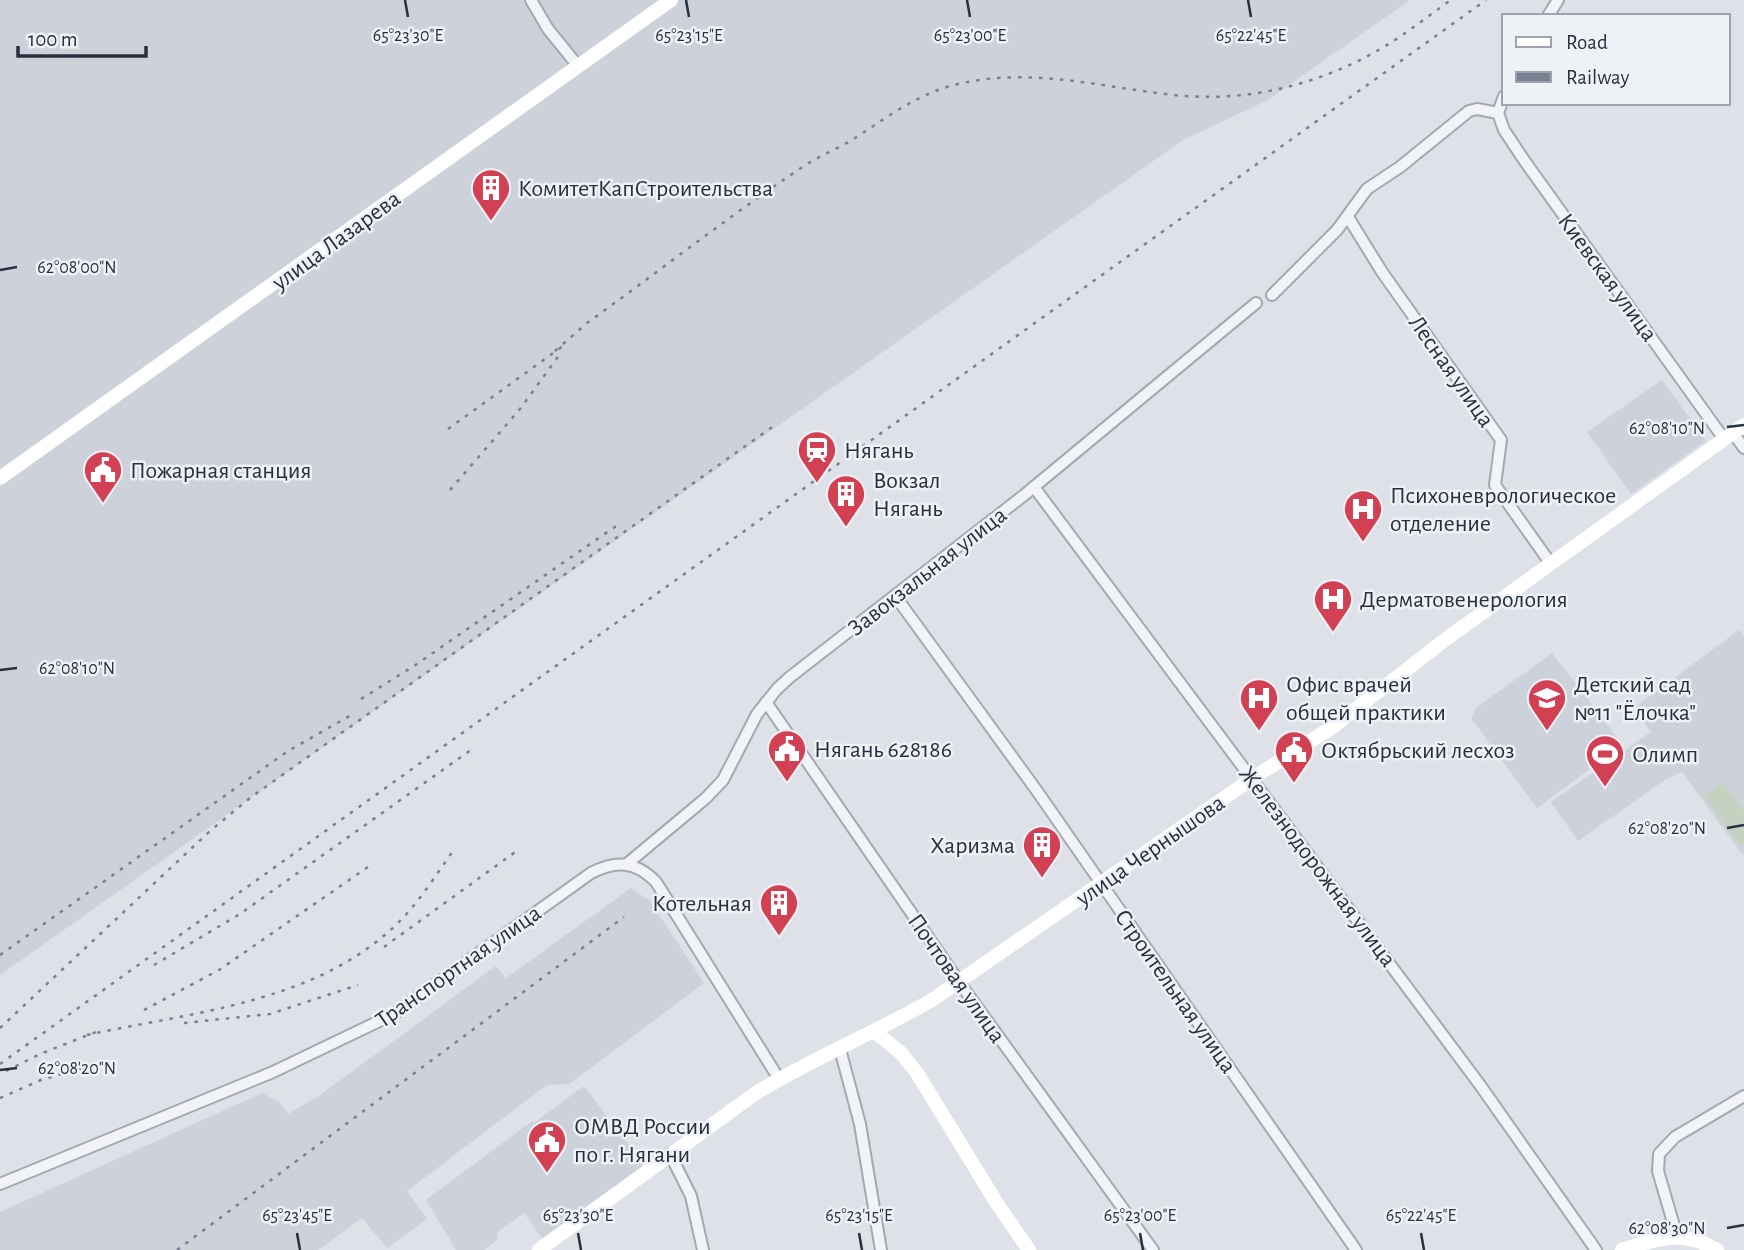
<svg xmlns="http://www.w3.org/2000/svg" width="1744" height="1250" font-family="'Alegreya Sans',sans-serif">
	<rect width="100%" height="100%" fill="#dee2e8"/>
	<!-- built -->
	<g fill="#ccd1da">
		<path d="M0,0H1410L1268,100L1183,140L0,975Z"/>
		<path d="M1662,380L1706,441L1631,494L1587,432Z"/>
		<path d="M1739,630L1744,637V853L1742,854L1682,772L1666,779L1578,841L1551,802L1651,732L1634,708Z"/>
		<path d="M1552,653L1623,745L1537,808L1471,718L1476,708Z"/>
		<path d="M631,888L650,901L704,983L569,1084L547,1085L407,1191L427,1219L387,1248L362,1218L318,1250H0V1212L262,1093L279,1102L288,1114L320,1095L496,966L506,978Z"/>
		<path d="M584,1086L644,1165L542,1238L524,1213L498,1232L497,1240L484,1250H456L426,1200L532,1121L534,1123Z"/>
	</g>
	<!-- green -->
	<path fill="#c4d2bf" d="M1723,782L1744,811V843L1740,846L1704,795Z"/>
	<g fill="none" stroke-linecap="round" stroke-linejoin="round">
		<!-- street casing -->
		<g stroke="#a3a9b2" stroke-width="14">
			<g id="street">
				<path d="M531,0L548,29L578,66"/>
				<path d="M1548,16L1558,0"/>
				<path d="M1498,113L1504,130L1526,163L1724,439"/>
				<path d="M1498,113L1504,96"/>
				<path d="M1348,217L1382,272L1501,440L1495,485L1551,564"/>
				<path d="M1272,295L1337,230L1367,189L1400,167L1469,111L1477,109L1498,113"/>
				<path d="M1733,433L1744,448"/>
				<path d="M1034,487L1480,1085L1596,1250"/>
				<path d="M896,597L1037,791L1356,1250"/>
				<path d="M766,702L959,982L1153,1250"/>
				<path d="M628,863L706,798L723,780L757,714L777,689L790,677L1023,496L1256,303"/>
				<path d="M840,1049L860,1124L881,1250"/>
				<path d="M670,1154L691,1196L703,1250"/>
				<path d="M0,1184L273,1072L394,1014L591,873C616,860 636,861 656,882L779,1079"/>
				<path d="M1677,1236L1658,1171L1659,1154L1675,1137L1744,1096"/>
			</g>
		</g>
		<!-- street -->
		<use href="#street" stroke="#f1f3f6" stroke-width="10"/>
		<!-- secondary -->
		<g stroke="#fff" stroke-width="14">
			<path d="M0,478L671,0"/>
			<path d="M875,1032L901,1053L917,1073L996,1202L1029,1250"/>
			<path d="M539,1250L756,1093C813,1058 875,1033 932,1000L1253,778L1334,726L1446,639L1744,425"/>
			<path d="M1622,1250C1657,1239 1684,1229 1717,1250"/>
		</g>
		<!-- rail -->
		<g stroke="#778192" stroke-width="2.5" stroke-dasharray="3.5 7" stroke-linecap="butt">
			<path d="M555,351L587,323C658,272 728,217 801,168C817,157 835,150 852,140C885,119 915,95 954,85C1030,66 1098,87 1174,95C1246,103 1319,85 1382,48C1406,34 1428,16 1451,0"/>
			<path d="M448,429L563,346"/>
			<path d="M450,490L520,409L560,354"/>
			<path d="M361,699L417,664L619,524"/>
			<path d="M384,947L518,850"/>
			<path d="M0,955L288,751L353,714"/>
			<path d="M154,965L240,914L475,747"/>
			<path d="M144,1010L219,970L368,867"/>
			<path d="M184,1023L270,1014L358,985"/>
			<path d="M0,1028L210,831L250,798L775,425"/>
			<path d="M87,1035C193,1012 316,1003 398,923C419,902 436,875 453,851"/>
			<path d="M0,1064L1486,0"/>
			<path d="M6,1071L40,1054L96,1032"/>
			<path d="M0,1098L41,1080L106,1061"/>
			<path d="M177,1250L624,917"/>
		</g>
	</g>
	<!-- ticks -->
	<path fill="none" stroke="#273040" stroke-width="2.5" d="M405,0L408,17M686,0L689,17M967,0L970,17M1248,0L1251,17M0,270L17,267M1727,427L1744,425M0,670L17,668M1727,828L1744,825M0,1070L17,1068M1727,1228L1744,1225M297,1233L300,1250M578,1233L581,1250M859,1233L862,1250M1140,1233L1143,1250M1421,1233L1424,1250"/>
	<!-- icons -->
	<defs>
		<g id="building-pin" transform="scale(2.0125)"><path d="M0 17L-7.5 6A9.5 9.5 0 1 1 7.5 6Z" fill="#d14053" stroke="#eef1f6"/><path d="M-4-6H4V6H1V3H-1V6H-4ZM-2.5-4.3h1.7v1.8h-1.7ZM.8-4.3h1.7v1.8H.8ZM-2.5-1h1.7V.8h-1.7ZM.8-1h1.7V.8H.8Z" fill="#fff"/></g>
		<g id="station-pin" transform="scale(2.0125)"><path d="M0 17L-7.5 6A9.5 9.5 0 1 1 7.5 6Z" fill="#d14053" stroke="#eef1f6"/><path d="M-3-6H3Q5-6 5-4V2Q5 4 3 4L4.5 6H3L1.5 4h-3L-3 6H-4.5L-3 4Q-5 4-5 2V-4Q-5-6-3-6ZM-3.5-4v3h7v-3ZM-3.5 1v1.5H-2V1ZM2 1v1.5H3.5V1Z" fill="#fff"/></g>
		<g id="civic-pin" transform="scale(2.0125)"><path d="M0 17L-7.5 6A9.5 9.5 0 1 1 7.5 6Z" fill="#d14053" stroke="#eef1f6"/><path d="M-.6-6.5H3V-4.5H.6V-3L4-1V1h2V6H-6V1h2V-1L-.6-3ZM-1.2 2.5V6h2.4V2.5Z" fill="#fff"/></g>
		<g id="hospital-pin" transform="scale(2.0125)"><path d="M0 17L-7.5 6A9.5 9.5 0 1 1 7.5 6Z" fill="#d14053" stroke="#eef1f6"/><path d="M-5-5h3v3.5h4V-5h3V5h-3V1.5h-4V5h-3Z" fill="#fff"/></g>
		<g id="school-pin" transform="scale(2.0125)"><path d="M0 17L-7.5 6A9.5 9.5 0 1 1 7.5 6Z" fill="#d14053" stroke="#eef1f6"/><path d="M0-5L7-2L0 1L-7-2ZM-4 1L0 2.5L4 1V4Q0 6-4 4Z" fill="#fff"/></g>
		<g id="stadium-pin" transform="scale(2.0125)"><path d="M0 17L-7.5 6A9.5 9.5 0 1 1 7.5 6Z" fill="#d14053" stroke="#eef1f6"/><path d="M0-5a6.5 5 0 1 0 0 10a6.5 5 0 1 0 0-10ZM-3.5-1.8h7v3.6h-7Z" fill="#fff"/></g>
	</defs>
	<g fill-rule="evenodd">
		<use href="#building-pin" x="491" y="188"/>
		<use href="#station-pin" x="817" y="450"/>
		<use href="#civic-pin" x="103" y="470"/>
		<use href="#building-pin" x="846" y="494"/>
		<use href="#hospital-pin" x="1363" y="509"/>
		<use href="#hospital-pin" x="1333" y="599"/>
		<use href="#hospital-pin" x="1259" y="698"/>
		<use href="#school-pin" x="1547" y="698"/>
		<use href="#civic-pin" x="787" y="749"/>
		<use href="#civic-pin" x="1294" y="750"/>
		<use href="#stadium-pin" x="1605" y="754"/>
		<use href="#building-pin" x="1042" y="845"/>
		<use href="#building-pin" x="779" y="903"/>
		<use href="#civic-pin" x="547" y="1140"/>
	</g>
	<g text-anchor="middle" stroke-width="5" stroke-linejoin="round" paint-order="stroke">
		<!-- poi labels -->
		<g font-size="24" fill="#273040" stroke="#eef1f6" text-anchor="start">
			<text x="518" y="196">КомитетКапСтроительства</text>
			<text x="844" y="458">Нягань</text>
			<text x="130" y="478">Пожарная станция</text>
			<text x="873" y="488">Вокзал<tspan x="873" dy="28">Нягань</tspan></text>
			<text x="1390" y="503">Психоневрологическое<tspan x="1390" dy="28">отделение</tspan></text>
			<text x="1360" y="607">Дерматовенерология</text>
			<text x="1286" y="692">Офис врачей<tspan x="1286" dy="28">общей практики</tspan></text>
			<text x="1574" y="692">Детский сад<tspan x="1574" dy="28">№11 "Ёлочка"</tspan></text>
			<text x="814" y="757">Нягань 628186</text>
			<text x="1321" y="758">Октябрьский лесхоз</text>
			<text x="1632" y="762">Олимп</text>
			<text x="1015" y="853" text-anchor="end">Харизма</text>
			<text x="752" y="911" text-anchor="end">Котельная</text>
			<text x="574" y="1134">ОМВД России<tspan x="574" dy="28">по г. Нягани</tspan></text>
		</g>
		<!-- street labels -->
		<g font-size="24" fill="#273040" stroke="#eef1f6">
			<text transform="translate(336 240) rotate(-36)" y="8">улица Лазарева</text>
			<text transform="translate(1608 277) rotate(54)" y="8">Киевская улица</text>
			<text transform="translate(1452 371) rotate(55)" y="8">Лесная улица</text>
			<text transform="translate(927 571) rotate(-38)" y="8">Завокзальная улица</text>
			<text transform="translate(1150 850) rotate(-35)" y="8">улица Чернышова</text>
			<text transform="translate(1318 866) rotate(53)" y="8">Железнодорожная улица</text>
			<text transform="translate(458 966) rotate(-35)" y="8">Транспортная улица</text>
			<text transform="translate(957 978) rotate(55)" y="8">Почтовая улица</text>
			<text transform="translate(1176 991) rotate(55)" y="8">Строительная улица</text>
		</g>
	</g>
	<g font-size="18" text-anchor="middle" fill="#273040" stroke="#eef1f6" stroke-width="5" stroke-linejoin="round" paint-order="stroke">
		<text x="408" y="41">65°23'30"E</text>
		<text x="689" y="41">65°23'15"E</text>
		<text x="970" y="41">65°23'00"E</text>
		<text x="1251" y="41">65°22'45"E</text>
		<text x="77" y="273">62°08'00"N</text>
		<text x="1667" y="434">62°08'10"N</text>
		<text x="77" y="674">62°08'10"N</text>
		<text x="1667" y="834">62°08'20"N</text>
		<text x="77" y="1074">62°08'20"N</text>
		<text x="297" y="1221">65°23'45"E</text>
		<text x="578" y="1221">65°23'30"E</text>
		<text x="859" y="1221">65°23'15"E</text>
		<text x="1140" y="1221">65°23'00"E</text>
		<text x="1421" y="1221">65°22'45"E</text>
		<text x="1667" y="1234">62°08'30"N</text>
	</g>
	<!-- legend -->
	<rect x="1502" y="14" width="228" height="91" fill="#eef1f6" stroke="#9ea4ad" stroke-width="2"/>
	<rect x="1516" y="37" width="35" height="10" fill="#ffffff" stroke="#9ea4ad" stroke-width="2"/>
	<text x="1566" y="49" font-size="21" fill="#273040">Road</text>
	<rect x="1516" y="72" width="35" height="10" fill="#778192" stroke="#9ea4ad" stroke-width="2"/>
	<text x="1566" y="84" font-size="21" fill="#273040">Railway</text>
	<!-- scale -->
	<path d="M18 46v10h128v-10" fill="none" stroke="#273040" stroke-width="3.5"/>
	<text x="28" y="46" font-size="21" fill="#273040" stroke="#eef1f6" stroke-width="5" paint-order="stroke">100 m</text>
</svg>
